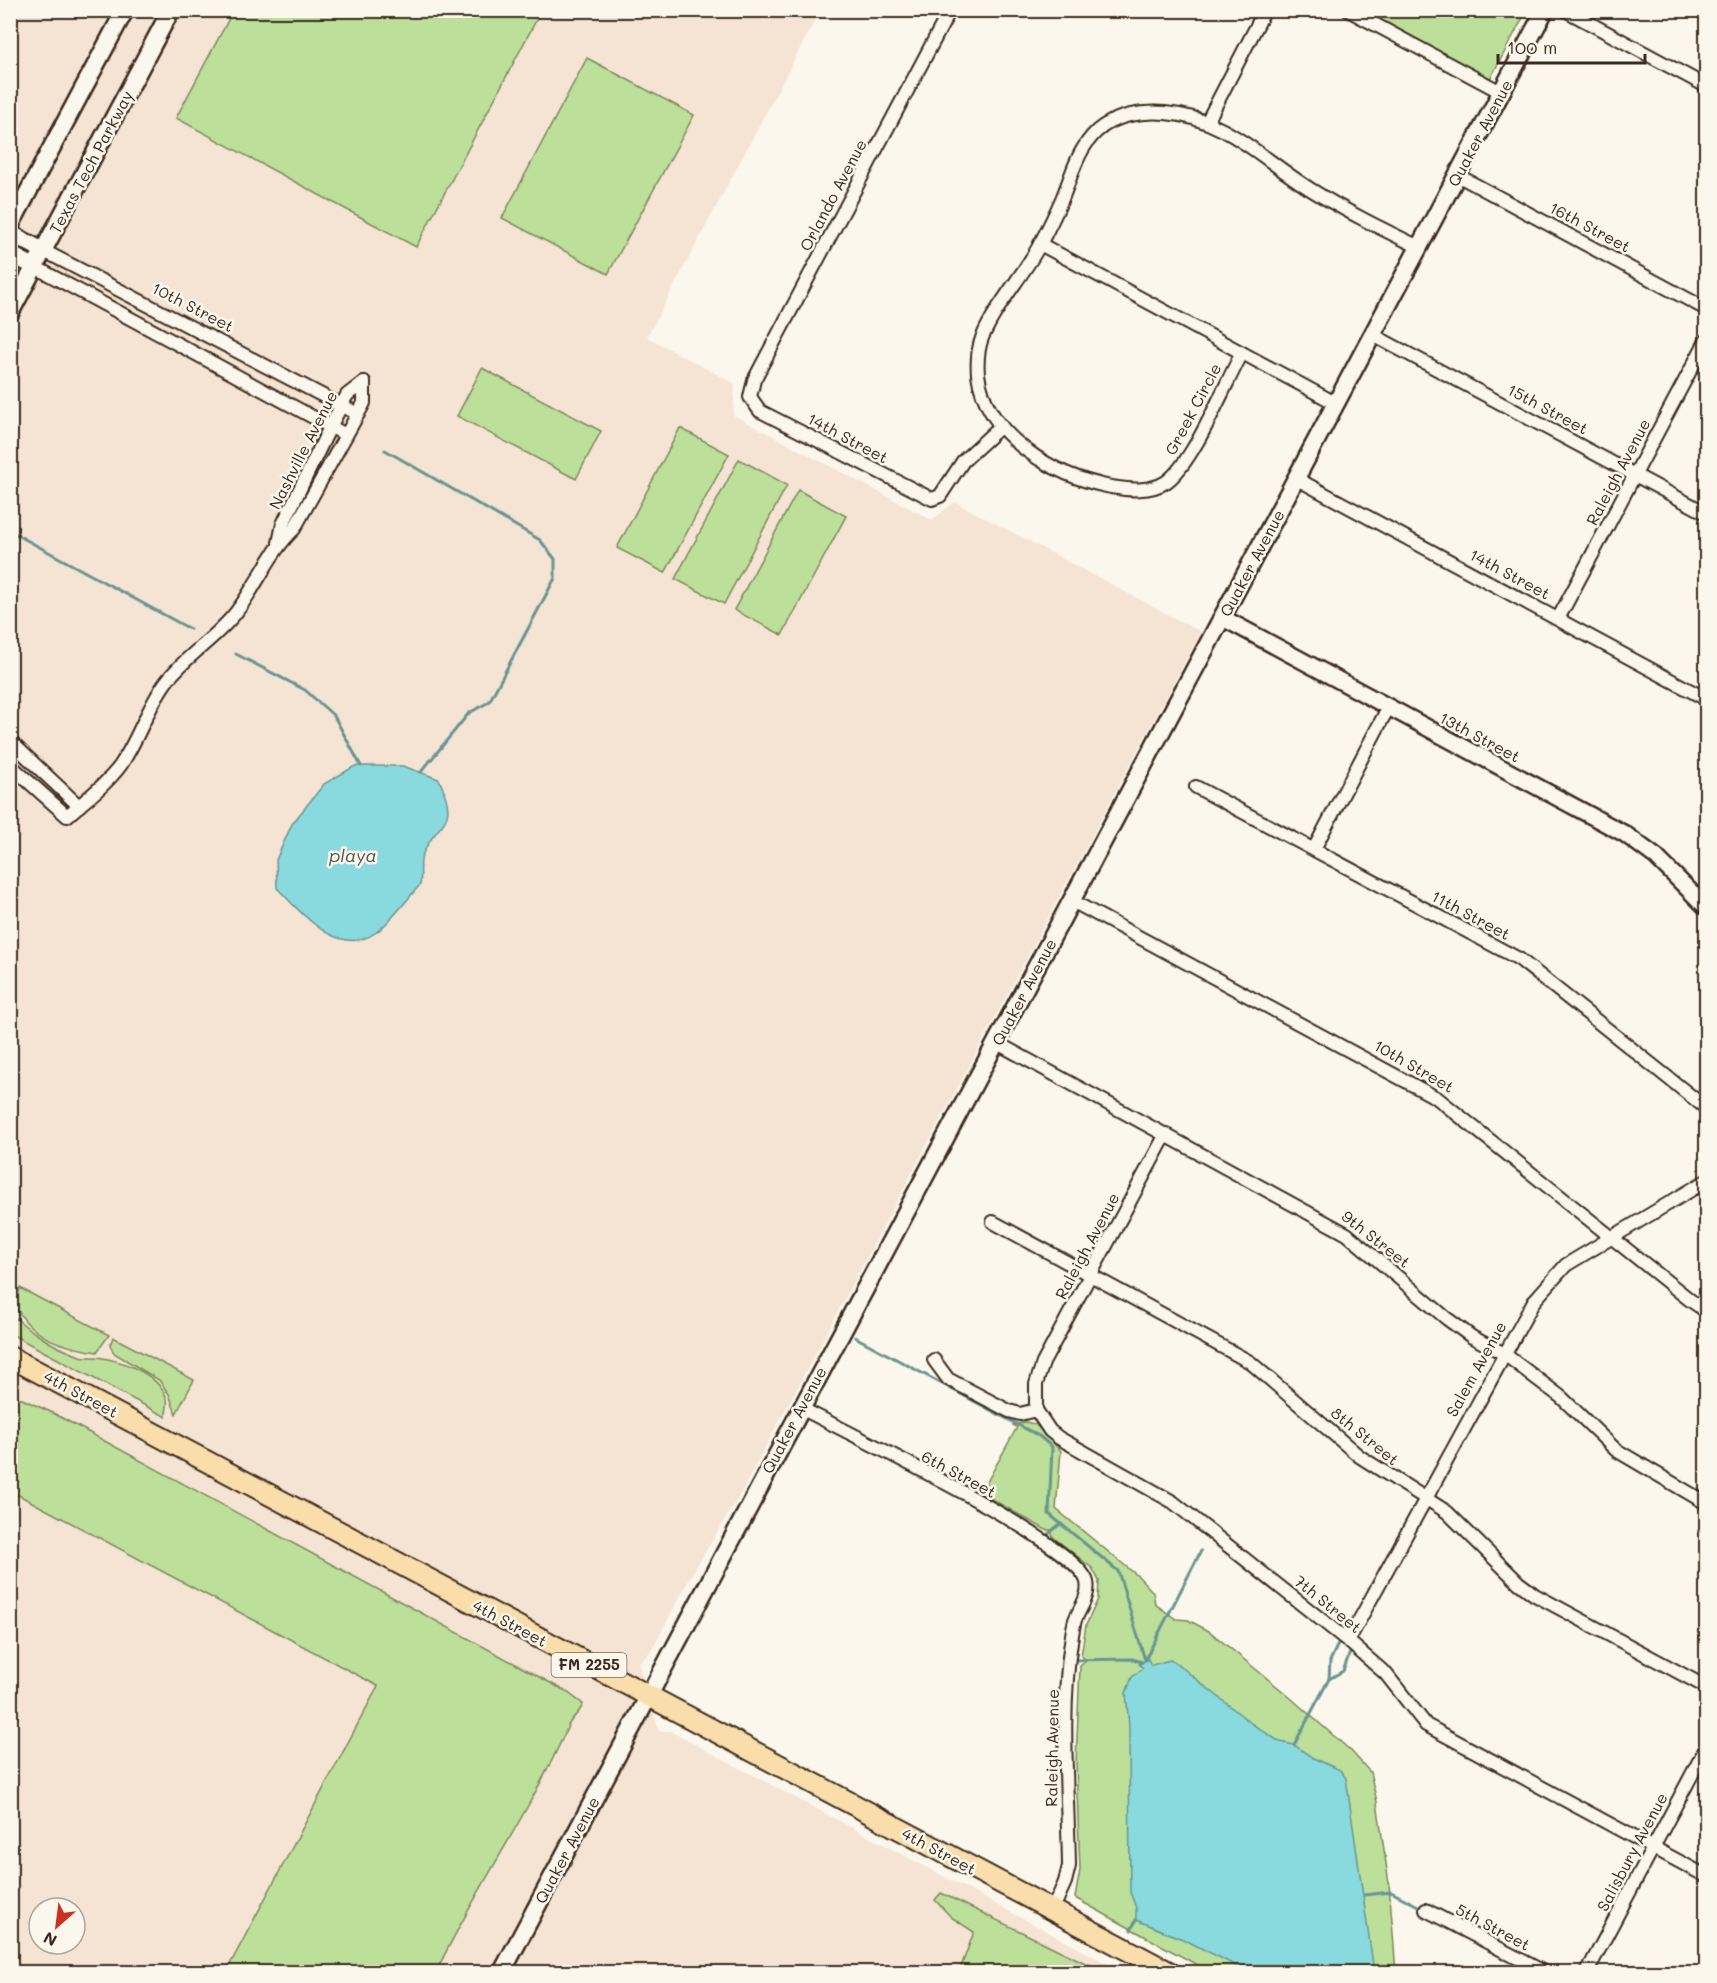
<svg xmlns="http://www.w3.org/2000/svg" width="1717" height="1983" font-family="Mali,sans-serif">
	<rect width="100%" height="100%" fill="#fbf7ec"/>
	<filter id="ink" filterUnits="userSpaceOnUse"><feTurbulence type="fractalNoise" baseFrequency=".0167" numOctaves="2"/><feDisplacementMap in="SourceGraphic" scale="12" xChannelSelector="R" yChannelSelector="G"/><feConvolveMatrix kernelMatrix="1 2 1 2 8 2 1 2 1" color-interpolation-filters="sRGB"/></filter>
	<g filter="url(#ink)">
		<!-- built -->
		<path fill="#f5e4d3" fill-rule="evenodd" d="M11,11H820L647,337L735,384L733,415L932,520L955,502L1201,632L742,1491L692,1574L655,1644L647,1656L638,1663L659,1731H670L1123,1972H11ZM39,1908H75V1944H39Z"/>
		<!-- green -->
		<g fill="#bce09a" stroke="#7c855c" stroke-width="1.5">
			<path d="M1375,10H1519L1525,14L1491,77L1486,78L1372,17Z"/>
			<path d="M233,11V10L541,11L416,247L176,118Z"/>
			<path d="M587,58L694,115L608,274L502,218Z"/>
			<path d="M482,368L601,431L576,479L457,416Z"/>
			<path d="M680,428L729,454L665,573L617,548Z"/>
			<path d="M739,459L787,485L724,604L675,579Z"/>
			<path d="M798,490L846,516L782,635L734,610Z"/>
			<path d="M20,1288L109,1335L97,1352C65,1347 31,1339 15,1305Z"/>
			<path d="M10,1313C32,1333 52,1346 80,1356C87,1358 96,1356 103,1358C126,1362 159,1375 167,1399C169,1406 165,1410 166,1417L11,1334Z"/>
			<path d="M113,1337L194,1380L176,1414L169,1394L159,1380L114,1353L110,1345Z"/>
			<path d="M11,1394L53,1413L567,1692L583,1704C580,1714 572,1716 568,1726C531,1811 476,1888 436,1972H226L378,1686L11,1491Z"/>
			<path d="M1025,1422L1035,1424L1061,1451L1056,1509L1139,1577L1153,1592L1155,1604L1176,1619L1188,1620L1209,1631L1285,1693L1351,1751L1370,1772L1377,1802L1389,1884L1396,1972H1210L1075,1898L1080,1870L1076,1763L1080,1666L1087,1660L1081,1656L1086,1625L1098,1599L1099,1581L1092,1568L1053,1537L1051,1530H1046L981,1493L1017,1427L1013,1425Z"/>
			<path d="M941,1893L1104,1972H959L974,1932L951,1917L935,1900Z"/>
		</g>
		<!-- water -->
		<g fill="#89dadf" stroke="#6a9492" stroke-width="1.5">
			<path d="M355,766H403L439,779C461,829 437,818 422,856C419,864 422,876 420,885C407,899 390,923 375,933C338,959 301,912 277,888L276,860L292,824L324,784Z"/>
			<path d="M1148,1659L1151,1665L1170,1660L1175,1662L1252,1724L1280,1742L1294,1745L1313,1758L1340,1770L1346,1778L1374,1972H1248L1185,1940L1136,1920V1908L1130,1892L1129,1726L1126,1693L1132,1677L1143,1668L1139,1664Z"/>
		</g>
		<g fill="none" stroke-linecap="round" stroke-linejoin="round">
			<!-- stream -->
			<g stroke="#6a9492" stroke-width="3">
				<path d="M385,450L540,540L555,559V578L489,702L469,713L421,772"/>
				<path d="M10,531L190,629"/>
				<path d="M236,654L305,690L334,716L361,766"/>
				<path d="M855,1337L1039,1436L1052,1447L1049,1514L1118,1571L1145,1660"/>
				<path d="M1045,1537L1060,1524"/>
				<path d="M1146,1658L1201,1551"/>
				<path d="M1072,1660L1132,1659L1142,1662"/>
				<path d="M1329,1679L1330,1661L1340,1640"/>
				<path d="M1294,1745L1329,1679L1343,1671L1351,1650"/>
				<path d="M1364,1895L1391,1892L1422,1908"/>
				<path d="M1131,1930L1136,1920"/>
			</g>
			<!-- minor casing -->
			<g stroke="#3b2a1e" stroke-width="16">
				<g id="minor">
					<path d="M950,10L754,380L750,397L760,411L932,499L940,496L963,461L1001,426"/>
					<path d="M1348,10L1501,92"/>
					<path d="M1565,10L1706,86"/>
					<path d="M1207,122L1265,10"/>
					<path d="M1457,175L1706,309"/>
					<path d="M1040,244L1337,404"/>
					<path d="M44,251L358,414"/>
					<path d="M35,267L346,435"/>
					<path d="M1373,335L1706,513"/>
					<path d="M1242,353C1225,384 1193,464 1166,482C1150,492 1129,490 1111,487C1054,476 986,437 978,374C977,362 978,349 982,338C996,305 1022,277 1039,246C1047,231 1055,215 1062,199C1072,175 1077,150 1097,131C1115,115 1142,111 1165,113C1225,117 1262,159 1310,189C1345,211 1382,229 1419,247"/>
					<path d="M1297,479L1706,699"/>
					<path d="M279,543L283,524L330,427L347,395L364,382"/>
					<path d="M1558,619L1706,341"/>
					<path d="M10,741L79,806"/>
					<path d="M10,765L67,816C85,800 105,786 120,766C138,740 147,708 166,682C186,655 217,638 237,611C257,585 270,552 294,529L364,403V382"/>
					<path d="M1196,787L1519,959L1706,1108"/>
					<path d="M1314,849L1388,708"/>
					<path d="M1072,901L1437,1098L1690,1300L1706,1311"/>
					<path d="M997,1043L1347,1234L1446,1318L1472,1337L1503,1353L1561,1397L1616,1450L1706,1503"/>
					<path d="M993,1222L1250,1362L1359,1456L1447,1512L1519,1583L1535,1595L1706,1687"/>
					<path d="M934,1360L948,1379L1009,1411L1020,1414L1036,1410L1050,1431L1059,1438L1173,1502L1348,1641L1386,1674L1426,1725L1706,1876"/>
					<path d="M801,1408C846,1432 1078,1543 1087,1582C1090,1595 1080,1608 1075,1620C1073,1627 1072,1635 1071,1642C1060,1714 1068,1793 1069,1866L1065,1882L1052,1911"/>
					<path d="M1036,1410V1384L1043,1363L1166,1134"/>
					<path d="M1348,1641L1534,1301L1566,1265L1706,1181"/>
					<path d="M1426,1910L1544,1972"/>
					<path d="M1587,1972L1706,1748"/>
				</g>
			</g>
			<!-- tertiary casing -->
			<g stroke="#3b2a1e" stroke-width="20">
				<g id="tertiary">
					<path d="M10,233L44,251"/>
					<path d="M10,254L35,267"/>
					<path d="M1223,618L1625,834L1656,857L1706,907"/>
				</g>
			</g>
			<!-- secondary casing -->
			<g stroke="#3b2a1e" stroke-width="21">
				<g id="secondary">
					<path d="M10,226L125,10"/>
					<path d="M10,313L171,10"/>
					<path d="M502,1972L1545,10"/>
				</g>
			</g>
			<!-- primary casing -->
			<g stroke="#3b2a1e" stroke-width="24">
				<path id="primary" d="M10,1357L1169,1972"/>
			</g>
			<!-- minor -->
			<use href="#minor" stroke="#fbf7ec" stroke-width="12"/>
			<!-- tertiary -->
			<use href="#tertiary" stroke="#fbf7ec" stroke-width="15"/>
			<!-- secondary -->
			<use href="#secondary" stroke="#fbf7ec" stroke-width="16"/>
			<!-- primary -->
			<use href="#primary" stroke="#f9deab" stroke-width="20"/>
		</g>
	</g>
	<g text-anchor="middle" stroke-width="5" stroke-linejoin="round" paint-order="stroke">
		<!-- shield labels -->
		<rect fill="#fbf7ec" stroke="#75685c" stroke-width="1.5" x="551.5" y="1653" width="75" height="24" rx="4.5"/>
		<g font-size="15" font-weight="bold" fill="#3b2a1e">
			<text x="589" y="1670">FM 2255</text>
		</g>
		<!-- street labels -->
		<g font-size="16" fill="#3b2a1e" stroke="#fbf7ec">
			<text transform="translate(1480 133) rotate(-62)" y="6">Quaker Avenue</text>
			<text transform="translate(91 162) rotate(-62)" y="6">Texas Tech Parkway</text>
			<text transform="translate(833 195) rotate(-62)" y="6">Orlando Avenue</text>
			<text transform="translate(1590 227) rotate(28)" y="6">16th Street</text>
			<text transform="translate(193 307) rotate(27)" y="6">10th Street</text>
			<text transform="translate(1193 409) rotate(-62)" y="6">Greek Circle</text>
			<text transform="translate(1548 409) rotate(28)" y="6">15th Street</text>
			<text transform="translate(848 438) rotate(28)" y="6">14th Street</text>
			<text transform="translate(303 450) rotate(-63)" y="6">Nashville Avenue</text>
			<text transform="translate(1618 472) rotate(-62)" y="6">Raleigh Avenue</text>
			<text transform="translate(1252 563) rotate(-62)" y="6">Quaker Avenue</text>
			<text transform="translate(1510 574) rotate(28)" y="6">14th Street</text>
			<text transform="translate(1480 737) rotate(28)" y="6">13th Street</text>
			<text transform="translate(1471 915) rotate(28)" y="6">11th Street</text>
			<text transform="translate(1024 992) rotate(-62)" y="6">Quaker Avenue</text>
			<text transform="translate(1414 1066) rotate(30)" y="6">10th Street</text>
			<text transform="translate(1376 1239) rotate(38)" y="6">9th Street</text>
			<text transform="translate(1087 1246) rotate(-62)" y="6">Raleigh Avenue</text>
			<text transform="translate(1476 1369) rotate(-61)" y="6">Salem Avenue</text>
			<text transform="translate(81 1394) rotate(28)" y="6">4th Street</text>
			<text transform="translate(794 1420) rotate(-62)" y="6">Quaker Avenue</text>
			<text transform="translate(1365 1436) rotate(39)" y="6">8th Street</text>
			<text transform="translate(959 1474) rotate(28)" y="6">6th Street</text>
			<text transform="translate(1328 1604) rotate(39)" y="6">7th Street</text>
			<text transform="translate(510 1623) rotate(28)" y="6">4th Street</text>
			<text transform="translate(1052 1748) rotate(-89)" y="6">Raleigh Avenue</text>
			<text transform="translate(567 1850) rotate(-62)" y="6">Quaker Avenue</text>
			<text transform="translate(939 1851) rotate(28)" y="6">4th Street</text>
			<text transform="translate(1632 1852) rotate(-62)" y="6">Salisbury Avenue</text>
			<text transform="translate(1493 1927) rotate(28)" y="6">5th Street</text>
		</g>
		<!-- water labels -->
		<g font-size="18" font-style="italic" fill="#4e564e" stroke="#fbf7ec">
			<text x="353" y="862">playa</text>
		</g>
	</g>
	<!-- margin -->
	<rect width="1717" height="1983" fill="none" stroke="#fbf7ec" stroke-width="36"/>
	<rect x="18" y="18" width="1681" height="1947" fill="none" stroke="#3b2a1e" stroke-width="2" filter="url(#ink)"/>
	<!-- north arrow -->
	<g transform="translate(57 1926) rotate(208)"><circle r="28" fill="#fbf7ec" stroke="#aea59a" stroke-width="1.5"/>
	<path d="M0-4.5L10 22L0 15L-10 22Z" fill="#c8321e"/>
	<text y="-9" font-size="16" font-weight="bold" text-anchor="middle" fill="#3b2a1e">N</text>
	</g>
	<!-- scale -->
	<path d="M1498 54v9h147v-9" fill="none" stroke="#3b2a1e" stroke-width="3"/>
	<text x="1507" y="54" font-size="18" fill="#3b2a1e" stroke="#fbf7ec" stroke-width="4.5" paint-order="stroke">100 m</text>
</svg>
